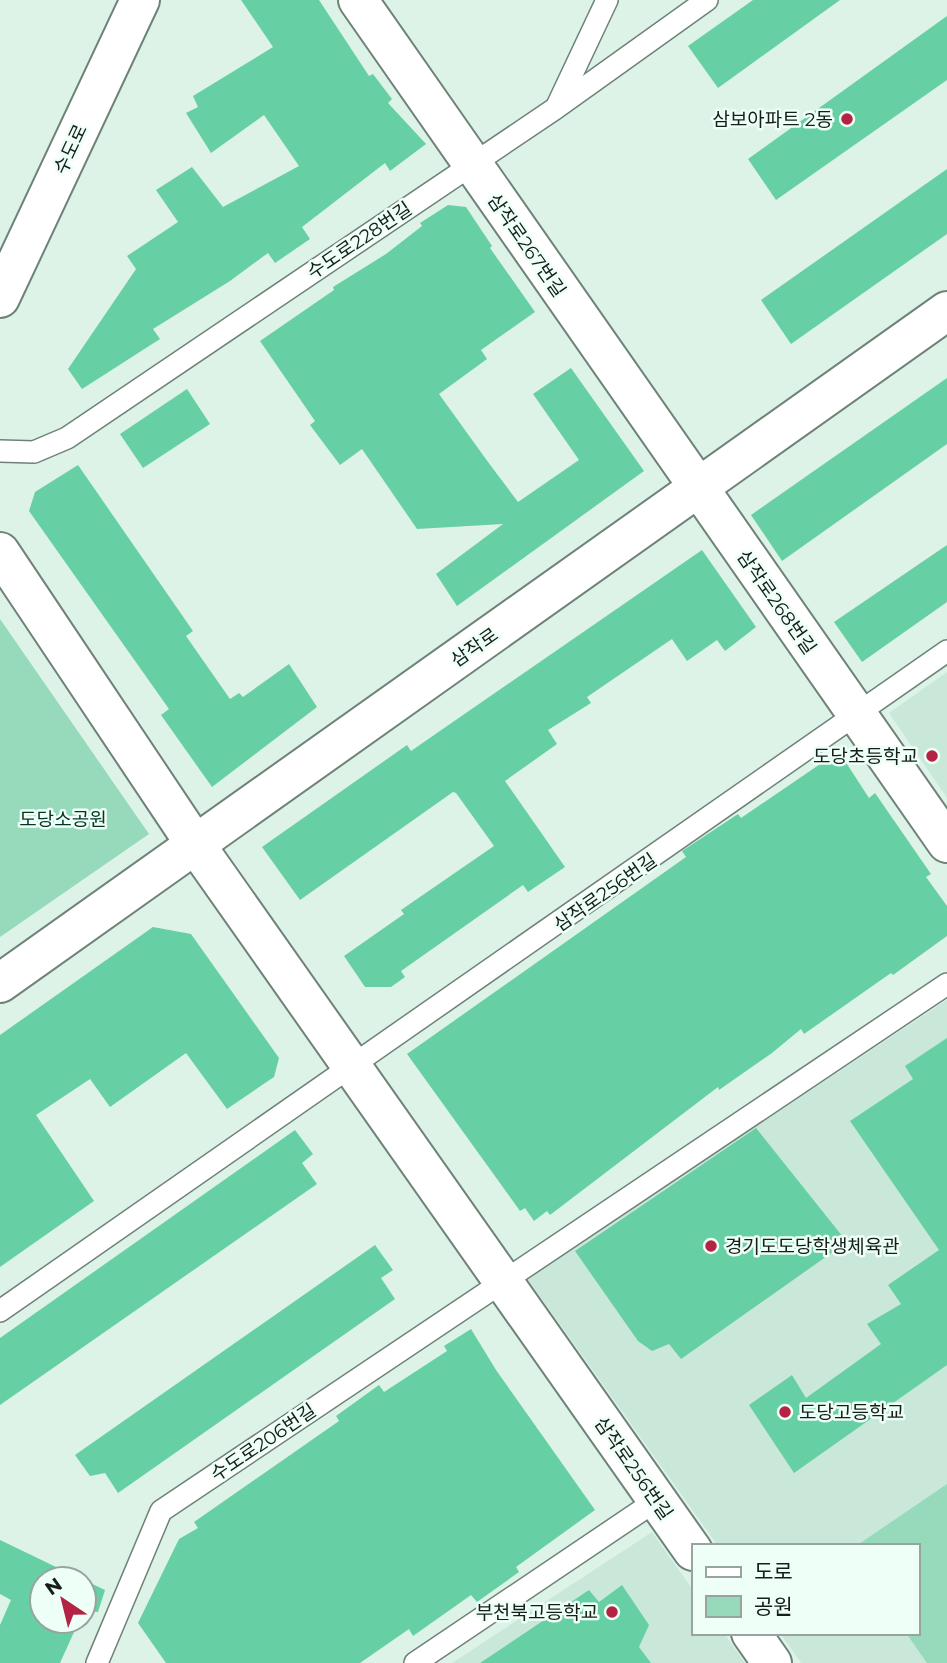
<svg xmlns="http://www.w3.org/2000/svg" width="947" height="1663" font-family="Montserrat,'Noto Sans KR',sans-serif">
	<rect width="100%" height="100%" fill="#ddf3e8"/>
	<!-- built -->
	<g fill="#cae8da">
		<path d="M947,672V798L889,713Z"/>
		<path d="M947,1000V1663H801L780,1633H917V1546H718L527,1278Z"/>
		<path d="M652,1532L693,1590V1633H724L745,1663H452Z"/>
	</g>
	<!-- green -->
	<g fill="#96dabb">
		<path d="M0,619L149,834L0,937Z"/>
		<path d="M947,1484V1663H927L906,1633H917V1546H856Z"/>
	</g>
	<!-- building -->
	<g fill="#67cfa4">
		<path d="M241,0H319L369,76L373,74L392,99L388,103L426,144L390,171L385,163L302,227L310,239L275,263L268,253L230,281L153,329L160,339L82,389L68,369L136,269L127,256L178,222L156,190L192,167L223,207L299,166L264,115L211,153L186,113L198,107L193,96L273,47Z"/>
		<path d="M753,0H840L718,88L688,46Z"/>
		<path d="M947,16V80L776,200L748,159Z"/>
		<path d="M947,169V234L791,344L761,300Z"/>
		<path d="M448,205L466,207L492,246L490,248L535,312L481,350L487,359L439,394L488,462L518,502L579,460L533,394L571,368L644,471L457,606L436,574L503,524L417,529L362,449L340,465L310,425L315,421L260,341L334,290L333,287L386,254L422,226L420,223Z"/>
		<path d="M947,378V444L782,561L751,515Z"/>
		<path d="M187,389L210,424L143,468L120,434Z"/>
		<path d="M78,465L193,631L186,636L230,699L239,693L243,697L289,664L317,707L212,787L161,715L169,709L29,511L35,492Z"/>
		<path d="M947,545V602L862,662L834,622Z"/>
		<path d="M702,550L756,627L725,651L717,640L687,661L672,639L587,697L591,703L548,730L557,744L505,781L565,867L528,892L523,885L401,971L405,977L391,987H365L344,956L404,914L401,910L494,846L456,793L453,792L300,900L262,847L407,745L411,751Z"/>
		<path d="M829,758L845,761L869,798L875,793L931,874L926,877L947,906V936L893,975L891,973L804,1034L801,1029L772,1053L719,1090L718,1087L550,1215L547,1211L534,1221L525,1208L520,1211L407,1054L686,857L682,851L738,814L741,818Z"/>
		<path d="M153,927L191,934L279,1058L274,1077L227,1109L186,1053L110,1107L90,1079L36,1115L94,1201L0,1267V1035Z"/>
		<path d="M947,1038V1365L794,1473L749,1405L792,1375L806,1398L881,1344L867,1324L901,1304L888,1285L939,1250L850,1121L913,1079L905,1066Z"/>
		<path d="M756,1128L847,1242L681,1359L669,1344L652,1351L638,1341L575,1251Z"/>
		<path d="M295,1130L313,1154L302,1163L317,1184L0,1405V1338Z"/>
		<path d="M375,1245L393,1270L381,1278L395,1299L118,1493L105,1473L90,1476L75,1455Z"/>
		<path d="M471,1329L496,1370L595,1510L516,1567L519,1572L477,1602L471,1595L413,1636L409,1629L360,1663H166L138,1623L179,1539L198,1528L194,1522L339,1421L336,1416L379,1385L384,1392L447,1351L444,1346Z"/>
		<path d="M0,1540L81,1579H42V1621H79L60,1663H0V1625L11,1600L0,1594Z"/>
		<path d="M84,1580L105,1590L98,1612L84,1611Z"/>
		<path d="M622,1585L649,1625L639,1647L651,1663H480L589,1590L599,1602Z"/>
	</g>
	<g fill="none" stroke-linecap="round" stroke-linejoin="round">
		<!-- service casing -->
		<g stroke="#6e8278" stroke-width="24">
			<g id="service">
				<path d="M557,106L607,0"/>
				<path d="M0,451L34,452L67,438L556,108L707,0"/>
				<path d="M0,1311L947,651"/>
				<path d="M97,1663L161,1511L947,984"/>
				<path d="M415,1663L657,1500"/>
			</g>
		</g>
		<!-- minor casing -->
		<g stroke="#6e8278" stroke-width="42">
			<g id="minor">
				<path d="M358,0L947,843"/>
				<path d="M0,298L140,0"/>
				<path d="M0,552L195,844L693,1551"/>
				<path d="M0,983L947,311"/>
				<path d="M751,1633L772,1663"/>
			</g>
		</g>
		<!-- service -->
		<use href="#service" stroke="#fff" stroke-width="21"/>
		<!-- minor -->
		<use href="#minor" stroke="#fff" stroke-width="38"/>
	</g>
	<!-- markers -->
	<g fill="#b52344" stroke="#edfff6" stroke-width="2.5">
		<circle cx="847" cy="119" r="7"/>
		<circle cx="932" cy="756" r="7"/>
		<circle cx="711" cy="1246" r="7"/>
		<circle cx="785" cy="1412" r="7"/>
		<circle cx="612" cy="1612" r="7"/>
	</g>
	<g text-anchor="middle" stroke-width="5" stroke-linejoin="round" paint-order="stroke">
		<!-- poi labels -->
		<g font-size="19" fill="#161e1a" stroke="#edfff6" text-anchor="end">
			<text x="833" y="126">삼보아파트 2동</text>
			<text x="918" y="763">도당초등학교</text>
			<text x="725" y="1253" text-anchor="start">경기도도당학생체육관</text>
			<text x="799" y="1419" text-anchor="start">도당고등학교</text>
			<text x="598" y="1619">부천북고등학교</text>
		</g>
		<!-- street labels -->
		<g font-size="19" fill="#161e1a" stroke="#edfff6">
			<text transform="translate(70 149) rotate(-65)" y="7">수도로</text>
			<text transform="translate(359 240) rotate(-34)" y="7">수도로228번길</text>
			<text transform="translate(527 245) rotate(55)" y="7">삼작로267번길</text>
			<text transform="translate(777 602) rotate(55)" y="7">삼작로268번길</text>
			<text transform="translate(474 647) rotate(-35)" y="7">삼작로</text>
			<text transform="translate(605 892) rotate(-35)" y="7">삼작로256번길</text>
			<text transform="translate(263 1442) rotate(-34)" y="7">수도로206번길</text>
			<text transform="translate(634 1468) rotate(55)" y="7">삼작로256번길</text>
		</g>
		<!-- park labels -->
		<g font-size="19" fill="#053625" stroke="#edfff6">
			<text x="63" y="826">도당소공원</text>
		</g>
	</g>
	<!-- legend -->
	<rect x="692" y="1544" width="228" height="91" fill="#edfff6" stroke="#97a59e" stroke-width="2"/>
	<rect x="706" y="1567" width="35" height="10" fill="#ffffff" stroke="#97a59e" stroke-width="2"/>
	<text x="754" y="1579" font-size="21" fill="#161e1a">도로</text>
	<rect x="706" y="1596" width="35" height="21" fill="#96dabb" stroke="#97a59e" stroke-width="2"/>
	<text x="754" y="1614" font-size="21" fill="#161e1a">공원</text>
	<!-- north arrow -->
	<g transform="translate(63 1600) rotate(325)"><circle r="33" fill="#edfff6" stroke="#97a59e" stroke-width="2"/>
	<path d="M0-5L12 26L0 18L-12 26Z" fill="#b52344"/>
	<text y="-10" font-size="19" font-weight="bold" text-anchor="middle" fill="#161e1a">N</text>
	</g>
</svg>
